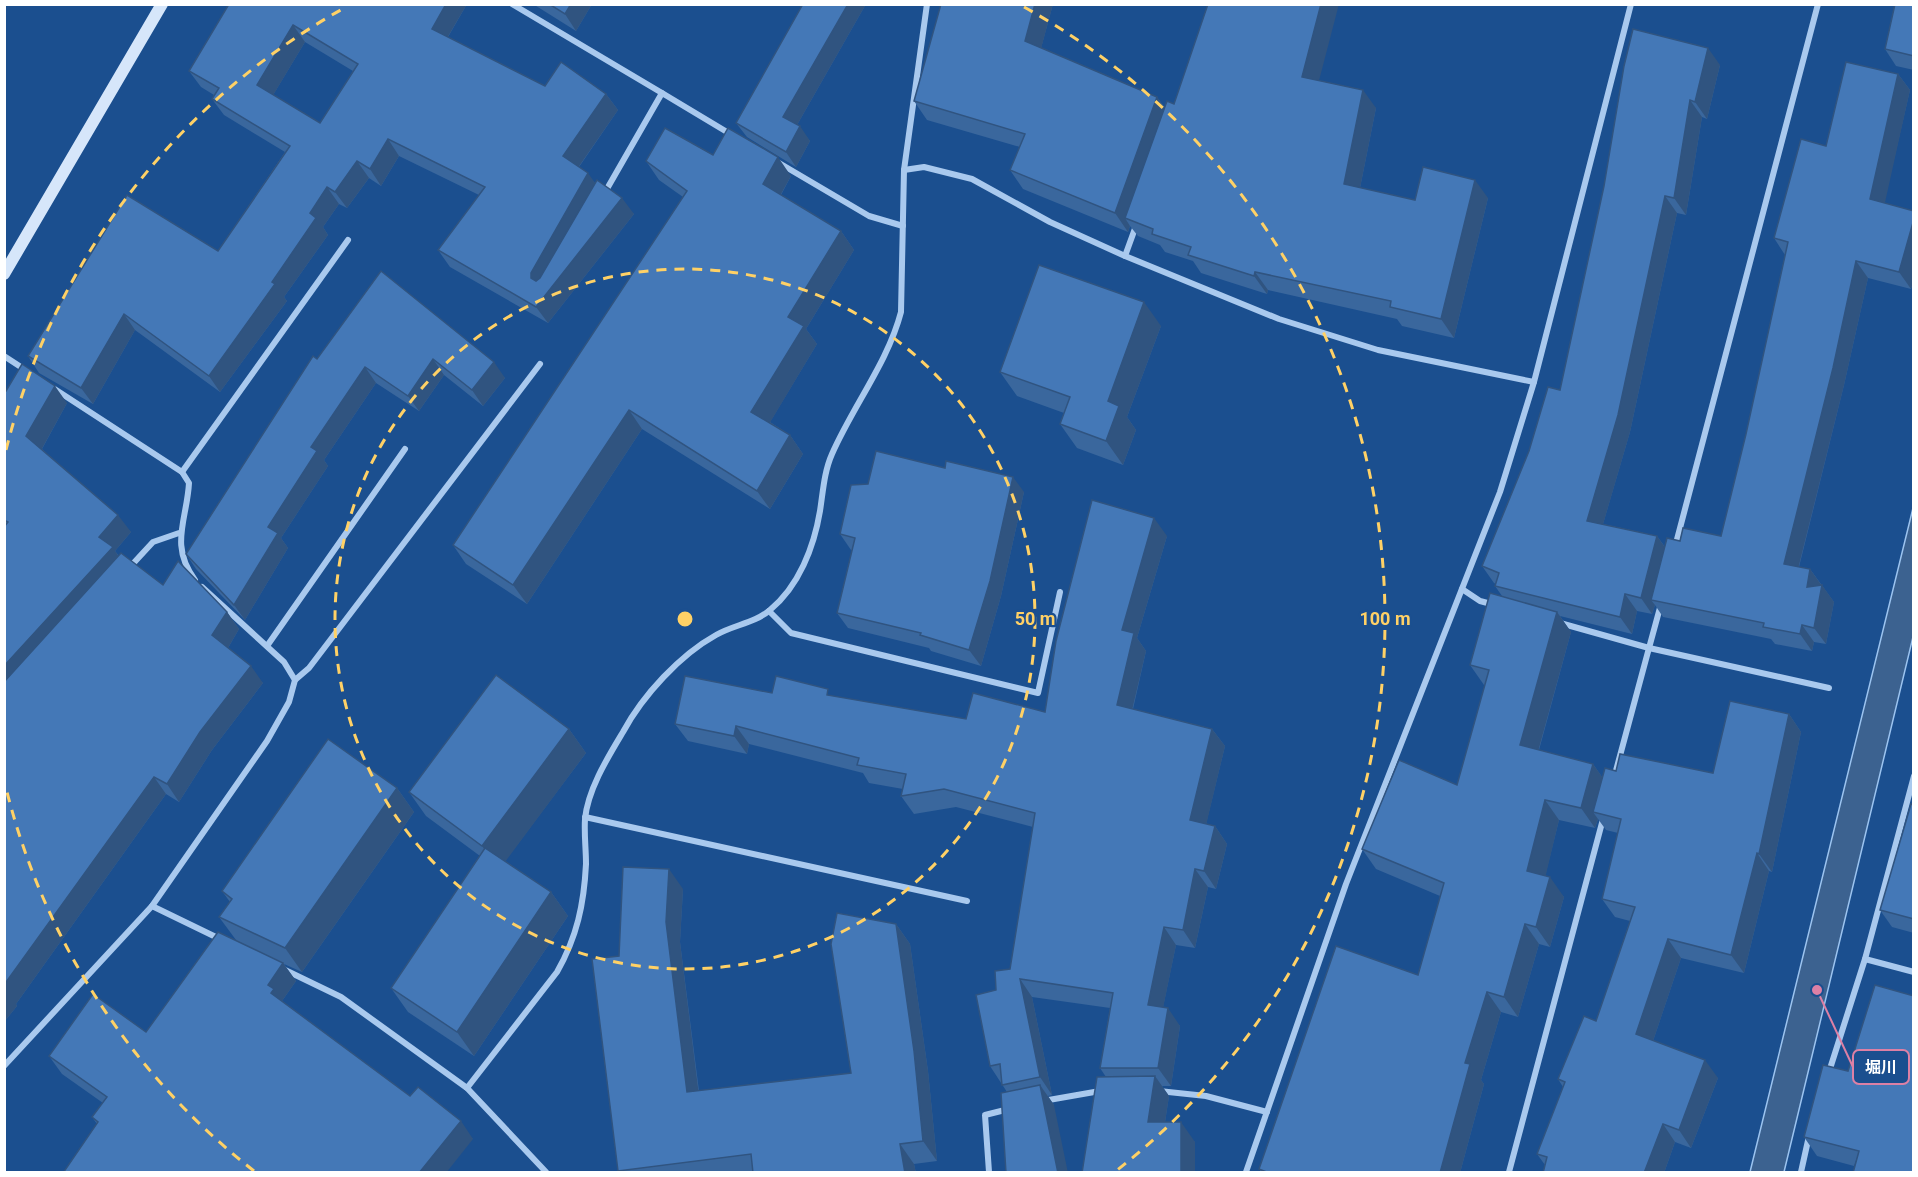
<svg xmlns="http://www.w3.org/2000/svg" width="1918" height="1177" font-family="Roboto,'Noto Sans JP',sans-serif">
	<rect width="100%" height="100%" fill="#1b4f8f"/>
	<!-- water -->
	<path fill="#3c6290" stroke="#9cc4f0" stroke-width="1.5" d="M1913,508V637L1784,1172H1750Z"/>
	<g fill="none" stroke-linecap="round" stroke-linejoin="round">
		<!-- street -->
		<g stroke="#a9c9ee" stroke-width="6">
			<path d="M512,4L662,93"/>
			<path d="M779,163L869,216L903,226"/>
			<path d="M904,170L924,167L972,179L1050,222L1125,256L1279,319L1378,350L1534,382"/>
			<path d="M604,194L662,93L732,135"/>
			<path d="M1125,256L1137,223"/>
			<path d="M4,356L27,371"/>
			<path d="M53,388L182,472L189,483C187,520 169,545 195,580"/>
			<path d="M182,472L348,240"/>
			<path d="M1675,547L1818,4"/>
			<path d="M129,568L153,542L179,533"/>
			<path d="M1462,589L1480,601L1495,605"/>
			<path d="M1661,604L1649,648L1829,688"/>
			<path d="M769,611L791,633L1038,693L1060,592"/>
			<path d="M1560,623L1649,648L1614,778"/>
			<path d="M267,646L405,449"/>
			<path d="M295,680L309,668L540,364"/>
			<path d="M585,817L967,901"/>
			<path d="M152,906L267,741L289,702L295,680L284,662L202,587"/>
			<path d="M1865,959L1914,972"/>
			<path d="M283,969L341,997L467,1088L546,1172"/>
			<path d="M4,1066L152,906L220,939"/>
			<path d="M1828,1075L1865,959L1914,776"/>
			<path d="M467,1088L557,972C577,937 584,904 586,864C586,849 584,834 585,819C588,789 608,757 623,732C643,695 680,655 716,635C733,625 755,623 770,610C799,586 814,547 820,511C823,492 824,472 832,454C853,406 888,362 901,312L904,170L927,4"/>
			<path d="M1159,1091L1206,1096L1267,1112"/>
			<path d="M1043,1101L1100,1091"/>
			<path d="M989,1172L985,1115L1009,1109"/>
			<path d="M1246,1172L1346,884L1500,492L1534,382L1631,4"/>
			<path d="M1509,1172L1603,819"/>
			<path d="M1801,1172L1809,1136"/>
		</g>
		<!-- secondary -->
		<path stroke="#d6e6fa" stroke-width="12" d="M4,274L162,4"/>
	</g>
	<!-- wall -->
	<g fill="#3a679d" fill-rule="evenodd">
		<path d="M229,4H467L448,37L545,86L606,94L618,110L579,167L595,183L634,214L548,323L450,267L438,250L479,195L399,156L381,186L369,178L347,208L339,204L323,227L328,235L284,297L287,301L220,392L135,330L93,404L39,373L28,356L218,251L285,152L224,115L212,99L214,95L201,87L189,71ZM305,42L353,71L320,123L273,95Z"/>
		<path d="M533,4H592L576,31Z"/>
		<path d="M803,4H866L797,125L810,141L796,167L747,137L736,123Z"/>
		<path d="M941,4H1053L1041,48L1157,97L1165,108L1174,104L1319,81L1376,108L1360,188L1415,200L1488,198L1454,338L1402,326L1397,319L1268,290L1267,294L1201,273L1193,261L1165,252L1160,245L1138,236L1130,226L1128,232L1023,189L1010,170L1020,147L927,120L914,101Z"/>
		<path d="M1914,4V70L1896,66L1885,49Z"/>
		<path d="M1720,65L1707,119L1702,117L1686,215L1677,213L1630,432L1603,524L1657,536L1665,547L1680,541L1721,536L1746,434L1785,255L1774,238L1826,146L1898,74L1910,90L1884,203L1914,211V279L1911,289L1868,278L1844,385L1799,567L1810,569L1834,602L1826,644L1814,642L1812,651L1775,644L1771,639L1663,617L1655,605L1652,614L1637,611L1632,634L1560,616L1571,632L1539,750L1593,764L1602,777L1616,771L1713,773L1789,714L1801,732L1772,872L1769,871L1744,973L1681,958L1653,1041L1718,1078L1691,1148L1675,1142L1664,1173H1543L1545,1165L1537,1154L1563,1087L1558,1079L1596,1021L1630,921L1615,917L1602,899L1618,833L1606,830L1598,819L1595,828L1559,820L1545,876L1564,897L1550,947L1539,944L1518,1017L1501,1012L1481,1080L1484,1084L1460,1173H1262L1259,1169L1418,975L1440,896L1376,869L1362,849L1457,785L1485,685H1484L1470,665L1502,596L1495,586L1496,584L1494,583L1482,566L1560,390L1604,186Z"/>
		<path d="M713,155L791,176L781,195L841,231L854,250L806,329L817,344L770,422L790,435L803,454L770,509L642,429L527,604L466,564L453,545L683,197L659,180L646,161Z"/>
		<path d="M381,271L505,378L483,406L444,375L419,411L376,383L324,460L328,466L281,538L288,548L245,620L196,569L186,554L317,359Z"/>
		<path d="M1161,326L1127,417L1136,430L1123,465L1077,448L1060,424L1064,413L1017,396L1000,372Z"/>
		<path d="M4,390L67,403L42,449L131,532L115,551L119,556L163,585L227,612L239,629L228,648L263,683L212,750L179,802L166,794L16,1004L17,1006L4,1022Z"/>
		<path d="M1024,492L1001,596L981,666L931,651L929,648L848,628L837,613L852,550H851L840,534Z"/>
		<path d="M1167,536L1137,638L1146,651L1133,709L1212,729L1225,746L1206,824L1215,826L1227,844L1216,889L1208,887L1195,948L1176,945L1163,1007L1180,1026L1171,1086H1162L1169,1096L1165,1122L1195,1142V1173H1082L1106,1077L1100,1068L1110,1008L1032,997L1052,1095L1048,1096L1054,1105L1007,1092L990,1066L996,990L1010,969L1033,827L956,807L914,814L901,796L903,789L869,783L863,773L749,744L747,754L688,741L675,724L772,693L833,696L966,719L1045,712Z"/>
		<path d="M569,729L586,753L505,861L551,892L568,916L474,1056L408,1012L391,988L480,856L426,816L409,792Z"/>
		<path d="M397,788L414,812L302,972L284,964L296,981L282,1001L410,1096L473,1139L97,1124L92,1117L103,1103L62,1074L49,1056L146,1032L236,940L219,917L230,902L222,891Z"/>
		<path d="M1914,805V933L1892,927L1880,910Z"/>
		<path d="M683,889L680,942L699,1091L851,1073L896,924L910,944L928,1071L937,1161L914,1164L916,1173H619L618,1171L619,956Z"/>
		<path d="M1914,996L1854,1166L1817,1156L1804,1137L1848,1071Z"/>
	</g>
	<!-- shaded-wall -->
	<g fill="#305480">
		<path d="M446,4H467L443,45L432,29Z"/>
		<path d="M571,4H592L576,31L565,14Z"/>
		<path d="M848,4H866L793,132L783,117Z"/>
		<path d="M1035,4H1053L1038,60L1025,41Z"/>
		<path d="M1321,4H1339L1315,96L1302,77Z"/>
		<path d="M293,25L305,42L269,102L257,85Z"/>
		<path d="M1708,48L1720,65L1707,119L1695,102Z"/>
		<path d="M1898,74L1910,90L1882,216L1870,199Z"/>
		<path d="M1363,90L1376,108L1357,203L1344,184Z"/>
		<path d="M606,94L618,110L575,172L563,156Z"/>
		<path d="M1157,97L1170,116L1125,218L1130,226L1128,232L1115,213Z"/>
		<path d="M1690,100L1702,117L1686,215L1674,198Z"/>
		<path d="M800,126L810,141L796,167L786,152Z"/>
		<path d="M388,139L399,156L381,186L370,169Z"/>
		<path d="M778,157L791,176L776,203L763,184Z"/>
		<path d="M357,161L369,178L347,208L335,192Z"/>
		<path d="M588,173L600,190L543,295L531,278V273Z"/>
		<path d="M1475,180L1488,198L1454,338L1441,319Z"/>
		<path d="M327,187L339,204L323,227L328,235L284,297L287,301L220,392L209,376L272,282L310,213Z"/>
		<path d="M1665,196L1677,213L1630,432L1599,538L1587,521Z"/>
		<path d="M622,198L634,214L548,323L536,307Z"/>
		<path d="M1914,219V279L1911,289L1899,272Z"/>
		<path d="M841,231L854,250L806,329L817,344L765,431L751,412L788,317Z"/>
		<path d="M1856,261L1868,278L1844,385L1795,581L1784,564Z"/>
		<path d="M1255,272L1268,290L1267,294L1254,276Z"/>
		<path d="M1144,302L1161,326L1127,417L1136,430L1123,465L1106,441L1108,401Z"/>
		<path d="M124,314L135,330L93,404L81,388Z"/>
		<path d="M433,359L444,375L419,411L408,396Z"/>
		<path d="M494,362L505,378L483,406L472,390Z"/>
		<path d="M365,367L376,383L324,460L328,466L281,538L288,548L245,620L234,605L268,527L311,447Z"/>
		<path d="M55,386L67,403L39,454L26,436Z"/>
		<path d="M629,410L642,429L527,604L513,585Z"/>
		<path d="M790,435L803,454L770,509L757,491Z"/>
		<path d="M1013,477L1024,492L1001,596L981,666L969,650Z"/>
		<path d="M118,515L131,532L115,551L125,565L4,698V666L99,537Z"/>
		<path d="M1154,518L1167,536L1137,638L1146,651L1129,723L1117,705L1122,630Z"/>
		<path d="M1657,536L1669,553L1651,600L1655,605L1652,614L1641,598Z"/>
		<path d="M1810,569L1822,586L1807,587Z"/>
		<path d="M1822,585L1834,602L1826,644L1814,628Z"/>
		<path d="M1625,594L1637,611L1632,634L1620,617Z"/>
		<path d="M227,612L239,629L225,653L212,635Z"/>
		<path d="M1557,612L1571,632L1534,766L1520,745Z"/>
		<path d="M1802,625L1814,642L1812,651L1800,634Z"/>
		<path d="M251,666L263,683L212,750L179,802L167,784L200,732Z"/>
		<path d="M1789,714L1801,732L1772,872L1759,854Z"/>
		<path d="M736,726L749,744L747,754L734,736Z"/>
		<path d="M569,729L586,753L499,870L482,846Z"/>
		<path d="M1212,729L1225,746L1203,838L1190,820Z"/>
		<path d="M1593,764L1607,784L1593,812L1598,819L1595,828L1581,808Z"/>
		<path d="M154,777L166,794L16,1004L17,1006L4,1022V985Z"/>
		<path d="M397,788L414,812L302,972L285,948Z"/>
		<path d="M1545,800L1559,820L1542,891L1527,871Z"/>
		<path d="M1215,826L1227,844L1216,889L1204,871Z"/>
		<path d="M1757,853L1769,871L1744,973L1731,955Z"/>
		<path d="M669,869L683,889L680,942L701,1112L687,1092L666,922Z"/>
		<path d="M1195,869L1208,887L1195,948L1183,930Z"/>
		<path d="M1550,877L1564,897L1550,947L1536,927Z"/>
		<path d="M551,892L568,916L474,1056L457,1032Z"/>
		<path d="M896,924L910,944L928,1071L937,1161L923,1141Z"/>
		<path d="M1525,924L1539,944L1518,1017L1504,997Z"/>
		<path d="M1164,927L1176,945L1160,1023L1148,1005Z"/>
		<path d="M1668,939L1681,958L1649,1053L1636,1034Z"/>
		<path d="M283,963L296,981L282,1001L287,1007L271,993L268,985Z"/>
		<path d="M1020,979L1032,997L1052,1095L1040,1077Z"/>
		<path d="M1487,992L1501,1012L1481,1080L1484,1084L1460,1173H1440L1465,1063Z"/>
		<path d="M1168,1008L1180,1026L1171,1086L1158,1068Z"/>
		<path d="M1705,1060L1718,1078L1691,1148L1679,1130Z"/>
		<path d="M1155,1076L1169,1096L1162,1142L1148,1122Z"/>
		<path d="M1040,1085L1054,1105L1068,1173H1058Z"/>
		<path d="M461,1121L473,1139L446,1173H419Z"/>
		<path d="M1181,1122L1195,1142V1173H1181Z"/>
		<path d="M1663,1124L1675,1142L1664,1173H1644Z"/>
		<path d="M900,1144L914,1164L916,1173H905Z"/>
	</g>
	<!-- building -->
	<g fill="#4478b7" stroke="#305480" stroke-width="1.5" fill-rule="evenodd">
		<path d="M229,4H446L432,29L545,86L561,62L606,94L563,156L588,173L531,273V278L536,281L540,278L597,180L622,198L536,307L438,250L485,187L388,139L370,169L357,161L335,192L327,187L310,213L316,218L272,282L275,284L209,376L124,314L81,388L28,356L127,195L218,251L290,146L212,99L219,88L189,71ZM293,25L358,64L320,123L257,85Z"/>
		<path d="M549,4H571L565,14Z"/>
		<path d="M803,4H848L783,117L800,126L786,152L736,123Z"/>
		<path d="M941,4H1035L1025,41L1157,97L1115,213L1010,170L1025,134L914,101Z"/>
		<path d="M1208,4H1321L1302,77L1363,90L1344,184L1415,200L1423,167L1475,180L1441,319L1390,307L1391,301L1255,272L1254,276L1188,255L1191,247L1152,234L1153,229L1125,218L1167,101L1174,104Z"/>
		<path d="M1895,4H1914V56L1885,49Z"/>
		<path d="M1633,29L1708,48L1695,102L1690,100L1674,198L1665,196L1618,415L1587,521L1657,536L1641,598L1625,594L1620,617L1495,586L1499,573L1482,566L1529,451L1548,387L1560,390L1604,186L1624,66Z"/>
		<path d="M1846,62L1898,74L1870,199L1914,211V219L1899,272L1856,261L1833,368L1784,564L1810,569L1807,587L1822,585L1814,628L1802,625L1800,634L1763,627L1764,623L1651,600L1667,538L1680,541L1683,528L1721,536L1746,434L1788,242L1774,238L1801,139L1826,146Z"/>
		<path d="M665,128L713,155L728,128L778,157L763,184L841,231L788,317L804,326L751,412L790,435L757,491L629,410L513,585L453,545L687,191L646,161Z"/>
		<path d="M1039,265L1144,302L1108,401L1119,406L1106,441L1060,424L1070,397L1000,372Z"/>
		<path d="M381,271L494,362L472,390L433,359L408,396L365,367L311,447L317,451L268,527L278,533L234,605L186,554L313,356L317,359Z"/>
		<path d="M22,364L55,386L26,436L118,515L99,537L113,547L4,666V527L8,522L4,520V390L6,391Z"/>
		<path d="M876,451L945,468L946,461L1013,477L990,581L969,650L920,635L921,633L837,613L855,538L840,534L851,485L868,484Z"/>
		<path d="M1092,500L1154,518L1122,630L1134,633L1117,705L1212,729L1190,820L1215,826L1204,871L1195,869L1183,930L1164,927L1148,1005L1168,1008L1158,1068H1100L1113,993L1020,979L1040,1077L1002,1085L1000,1064L990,1066L976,995L996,990L995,971L1010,969L1035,813L944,789L901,796L906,774L857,765L859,758L736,726L734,736L675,724L685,676L772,693L776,676L828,689L827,695L966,719L973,693L1045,712L1056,641Z"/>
		<path d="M121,553L163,585L178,561L227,612L212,635L251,666L200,732L167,784L154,777L4,985V682Z"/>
		<path d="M1490,593L1557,612L1520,745L1593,764L1581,808L1545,800L1527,871L1550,877L1536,927L1525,924L1504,997L1487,992L1465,1063L1470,1064L1440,1173H1269L1259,1169L1336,946L1418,975L1444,883L1362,849L1399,760L1457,785L1489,670L1470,665Z"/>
		<path d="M496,675L569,729L482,846L409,792Z"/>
		<path d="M1730,701L1789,714L1759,854L1757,853L1731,955L1668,939L1636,1034L1705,1060L1679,1130L1663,1124L1644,1173H1543L1547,1157L1537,1154L1565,1082L1558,1079L1584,1016L1596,1021L1635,907L1602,899L1621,819L1593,812L1605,768L1616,771L1620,754L1713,773Z"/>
		<path d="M328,739L397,788L285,948L219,917L232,899L222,891Z"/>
		<path d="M1911,804L1914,805V919L1880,910Z"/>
		<path d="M485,848L551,892L457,1032L391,988Z"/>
		<path d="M623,867L669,869L666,922L687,1092L851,1073L831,944L837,913L896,924L914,1051L923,1141L900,1144L905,1173H753L751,1154L618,1171L592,959L619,956Z"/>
		<path d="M218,932L283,963L268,985L274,989L271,993L410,1096L418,1087L461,1121L419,1173H63L98,1122L92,1117L107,1097L49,1056L93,994L146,1032Z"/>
		<path d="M1875,985L1914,996V1173H1853L1859,1151L1804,1137L1823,1065L1848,1071Z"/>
		<path d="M1155,1076L1148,1122H1181V1173H1082L1097,1077Z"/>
		<path d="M1040,1085L1058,1173H1006L1001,1093Z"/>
	</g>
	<!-- distance rings -->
	<g fill="none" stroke="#ffd166" stroke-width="3" stroke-dasharray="10 8">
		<circle cx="685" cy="619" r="350"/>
		<path d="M254 1171A700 700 0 0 1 6 788M6 450A700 700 0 0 1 346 7M1024 7A700 700 0 0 1 1116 1171"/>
	</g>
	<circle cx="685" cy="619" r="9" fill="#ffd166" stroke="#1b4f8f" stroke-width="3"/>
	<g font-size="18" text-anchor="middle" font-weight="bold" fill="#ffd166" stroke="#1b4f8f" stroke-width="4.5" stroke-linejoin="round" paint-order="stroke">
		<text x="1035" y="625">50 m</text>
		<text x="1385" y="625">100 m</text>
	</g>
	<!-- callouts -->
	<path fill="none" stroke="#dd80a5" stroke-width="2" d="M1817 990L1853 1067"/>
	<circle fill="#dd80a5" stroke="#1b4f8f" stroke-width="2" cx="1817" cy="990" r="6"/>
	<rect fill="#1b4f8f" stroke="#dd80a5" stroke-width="2" x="1853" y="1050" width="56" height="34" rx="6"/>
	<g font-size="16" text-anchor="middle" font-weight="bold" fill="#fff">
		<text x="1881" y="1073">堀川</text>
	</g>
	<!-- border -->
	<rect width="1918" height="1177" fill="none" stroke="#ffffff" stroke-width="12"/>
</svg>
